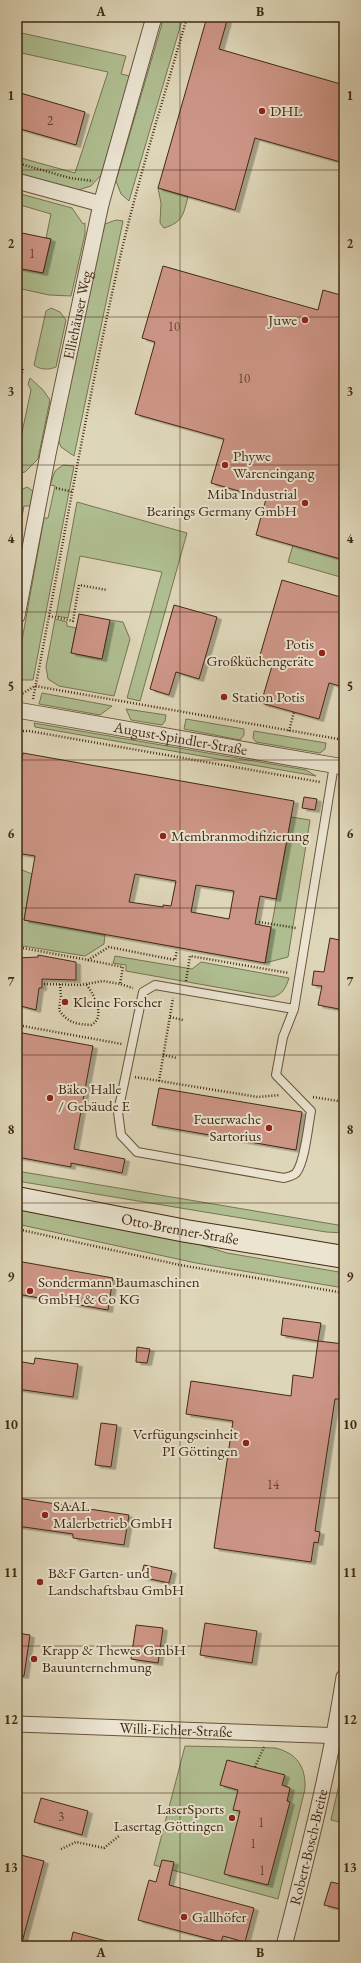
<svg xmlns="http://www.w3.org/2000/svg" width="361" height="1963" font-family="'EB Garamond',serif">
	<defs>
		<filter id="shadow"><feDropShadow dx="4.5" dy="2.5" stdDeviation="0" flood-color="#0004"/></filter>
	</defs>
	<rect width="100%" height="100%" fill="#ded6b8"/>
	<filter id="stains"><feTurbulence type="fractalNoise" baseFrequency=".005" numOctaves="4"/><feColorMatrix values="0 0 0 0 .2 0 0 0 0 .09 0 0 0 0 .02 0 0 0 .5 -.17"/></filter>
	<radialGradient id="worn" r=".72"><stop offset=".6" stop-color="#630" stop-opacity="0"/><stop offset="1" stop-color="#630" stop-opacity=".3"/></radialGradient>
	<!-- green -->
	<g fill="#afbe91" stroke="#787452">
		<path d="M164,17H183L129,201L121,194L116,181Z"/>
		<path d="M17,32L126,56L121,74L130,76L101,175L91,186L78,190L18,175L17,170L21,158L75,173L108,72L17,52Z"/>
		<path d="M158,188L188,197C183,215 183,222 164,228L160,223L161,203Z"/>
		<path d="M17,193L72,208L83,224L85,223V234L71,296L49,295L17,288V268L43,273L51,239L46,238L51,214L17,204Z"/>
		<path d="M116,220L123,221L74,456L61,447L58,439L100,243L105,224Z"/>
		<path d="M51,308L60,312L66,320L56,367C49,370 40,370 34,365L46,311Z"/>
		<path d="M30,378L43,390L50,400L38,459L25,472L17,474V456L31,390L28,384Z"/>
		<path d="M63,465L74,466L33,680H17V668L44,518H48L55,486L50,485L55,471Z"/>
		<path d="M27,487L33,491L30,506H24L17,544V492Z"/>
		<path d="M77,502L187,533L140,701L127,698L162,572L80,556L68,618L56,616Z"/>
		<path d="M293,545L344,560V578L288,562Z"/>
		<path d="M55,619L67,622V626L76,628L71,653L102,659L110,620L123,622L130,639L114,696L59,686L48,679L46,667Z"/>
		<path d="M42,693L112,706L100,715L39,704Z"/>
		<path d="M126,709L166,715L165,721L162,725L131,720Z"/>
		<path d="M186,719L244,729V735L240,740L184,729Z"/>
		<path d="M34,723L306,770L316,776L35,727Z"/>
		<path d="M254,731L326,743L325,749L320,753L256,742L253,738Z"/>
		<path d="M291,817L310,820L288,957L265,963Z"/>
		<path d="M17,868L32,874L24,920L105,935L104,944L85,956L17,945Z"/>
		<path d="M115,956L192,969L201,962L289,978C286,987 283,995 272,997L126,971V965L113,963Z"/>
		<path d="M17,1171L344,1226V1233L326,1232L17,1181Z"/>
		<path d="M17,1205L185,1240L227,1253L339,1272L344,1274V1288L196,1263L17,1224Z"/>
		<path d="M185,1746L275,1748C297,1753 306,1767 305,1789L278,1899L154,1865Z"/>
		<path d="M344,1769V1823L331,1820L341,1776Z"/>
	</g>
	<!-- building -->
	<g fill="#cd9586" stroke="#422912" fill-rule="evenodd" filter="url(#shadow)">
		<path d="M207,17H228L219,49L344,85V163L255,138L235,210L158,188Z"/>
		<path d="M17,92L85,112L76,145L17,128Z"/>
		<path d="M17,232L51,239L43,273L17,268Z"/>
		<path d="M163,266L318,310L323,290L344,296V560L256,535L266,499L211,483L224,439L135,414L155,342L142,338Z"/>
		<path d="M282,580L344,598V673L340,686L329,683L319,719L261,703L272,666L258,662Z"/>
		<path d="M174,605L217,617L199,679L176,672L169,695L150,689Z"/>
		<path d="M79,614L110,620L102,659L71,653Z"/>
		<path d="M23,753L294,801L276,899L260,896L255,924L271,927L265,963L24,920L35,856L17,853V789ZM135,874L176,881L171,906L163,905V907L129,902ZM196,885L234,891L229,919L191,912Z"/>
		<path d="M304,797L317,799L315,810L302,808Z"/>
		<path d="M330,938L344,941V1010L318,1005L322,986L312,985L314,971L324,972Z"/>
		<path d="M38,955L76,962V980L42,979V988H39L36,1010L17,1005V958L38,957Z"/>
		<path d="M17,1032L93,1046L74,1149L125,1159L122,1173L71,1163V1167L17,1157Z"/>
		<path d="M159,1088L302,1112L296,1150L152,1125Z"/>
		<path d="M17,1261L113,1278L108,1310L17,1294Z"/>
		<path d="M283,1318L321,1323L318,1341L281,1335Z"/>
		<path d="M318,1341L344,1344V1347L339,1382H342L340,1399H335L315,1531L320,1532L318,1543L314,1542L311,1562L214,1548L233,1421L186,1414L191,1381L291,1396L293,1375L313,1378Z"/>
		<path d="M137,1347L150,1349L147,1363L136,1362Z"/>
		<path d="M35,1358L78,1364L73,1397L17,1389V1361L34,1364Z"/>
		<path d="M101,1423L117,1425L111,1467L95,1465Z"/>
		<path d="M17,1498L129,1515L124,1545L73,1538V1534L17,1526Z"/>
		<path d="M144,1565L172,1571L169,1583L141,1577Z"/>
		<path d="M205,1623L257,1631L252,1663L200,1655Z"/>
		<path d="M136,1625L163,1628L158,1663L131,1659Z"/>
		<path d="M17,1633L30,1635L24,1676L17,1675Z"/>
		<path d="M227,1760L285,1775L282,1785L290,1788L287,1801L290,1802L268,1885L224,1874L240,1811L233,1810L238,1790L220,1785Z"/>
		<path d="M41,1798L88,1811L82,1835L34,1822Z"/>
		<path d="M17,1854L44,1861L21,1946H17Z"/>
		<path d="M162,1860L174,1862L169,1885L254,1908L245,1942L223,1936L221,1942L138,1920L149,1880L156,1882Z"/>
		<path d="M331,1882L344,1885V1910L324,1905Z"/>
		<path d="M73,1932L110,1942V1946H70Z"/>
	</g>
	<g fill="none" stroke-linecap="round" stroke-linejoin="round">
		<!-- lane casing -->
		<g stroke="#69543c" stroke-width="10">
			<path id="lane" d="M294,1009L155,985L143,992L118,1112L121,1135L137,1152L284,1178C288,1177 293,1176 296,1173C305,1162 308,1126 311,1111L276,1075L283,1037L294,1009L334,765"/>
		</g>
		<!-- street casing -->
		<g stroke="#69543c" stroke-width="17">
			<g id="street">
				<path d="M17,181L101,204"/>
				<path id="s1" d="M17,616L48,454L101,204L154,17"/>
				<path id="s2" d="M17,710L344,767"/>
				<path id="s3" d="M17,1724L344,1736"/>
				<path id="s4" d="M284,1946C307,1857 330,1768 344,1677"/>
			</g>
		</g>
		<!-- secondary casing -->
		<g stroke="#422912" stroke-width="24">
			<g id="secondary">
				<path id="s5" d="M17,1198L186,1231L344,1257"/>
			</g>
		</g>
		<!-- path -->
		<g stroke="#422912" stroke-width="2.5" stroke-dasharray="1 2" stroke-linecap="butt">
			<path d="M17,163L70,178L93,181"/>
			<path d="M17,387L23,369"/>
			<path d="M17,402L18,388"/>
			<path d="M56,488L73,492"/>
			<path d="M17,508L23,509"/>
			<path d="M49,616L73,621L79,585L107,590"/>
			<path d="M20,695L35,686L344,740"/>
			<path d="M33,699C61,557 85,413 117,271C136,185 163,101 187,17"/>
			<path d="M17,731H29L320,782"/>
			<path d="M289,731L294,712"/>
			<path d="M259,922L296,928"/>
			<path d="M17,947L88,960L109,947L175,960L177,950"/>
			<path d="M88,960L123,967L120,984L133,988"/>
			<path d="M186,981L190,956L289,973"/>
			<path d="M44,984L80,985L103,981L120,984"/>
			<path d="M60,984L61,997L59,1010C68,1023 76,1024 91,1025C107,1017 93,993 86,984"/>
			<path d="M170,1017L183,1020"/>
			<path d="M17,1025L122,1044"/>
			<path d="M163,1055L177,1058"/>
			<path d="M135,1077L258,1097L280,1095"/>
			<path d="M159,1081L173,998"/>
			<path d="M313,1097L344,1102"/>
			<path d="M17,1229L180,1265L344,1293"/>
			<path d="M255,1767L264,1747"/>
			<path d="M61,1849L76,1842L104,1848L119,1836"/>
		</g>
		<!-- lane -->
		<use href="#lane" stroke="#eae4d1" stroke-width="8"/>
		<!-- street -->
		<use href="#street" stroke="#eae4d1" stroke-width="15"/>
		<!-- secondary -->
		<use href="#secondary" stroke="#eae4d1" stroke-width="22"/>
	</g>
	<!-- grid -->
	<path fill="none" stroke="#422912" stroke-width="1" stroke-opacity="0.55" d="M180,17V1946M17,170H344M17,317H344M17,465H344M17,612H344M17,760H344M17,908H344M17,1055H344M17,1203H344M17,1351H344M17,1498H344M17,1646H344M17,1793H344"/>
	<!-- markers -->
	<g fill="#8f2418" stroke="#eae4d1" stroke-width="1.5">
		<circle cx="262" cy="111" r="4"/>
		<circle cx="305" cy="320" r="4"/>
		<circle cx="225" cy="465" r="4"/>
		<circle cx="305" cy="503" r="4"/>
		<circle cx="322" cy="653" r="4"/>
		<circle cx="224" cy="697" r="4"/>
		<circle cx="163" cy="836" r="4"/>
		<circle cx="65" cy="1002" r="4"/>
		<circle cx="50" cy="1098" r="4"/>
		<circle cx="269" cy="1128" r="4"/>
		<circle cx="30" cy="1291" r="4"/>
		<circle cx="246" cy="1443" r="4"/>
		<circle cx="45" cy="1515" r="4"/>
		<circle cx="40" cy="1582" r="4"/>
		<circle cx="34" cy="1659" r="4"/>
		<circle cx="232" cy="1818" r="4"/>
		<circle cx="184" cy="1917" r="4"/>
	</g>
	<g text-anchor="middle" stroke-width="4" stroke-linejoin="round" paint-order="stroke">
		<!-- number labels -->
		<g font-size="13" fill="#65442f">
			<text x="50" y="125">2</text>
			<text x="32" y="258">1</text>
			<text x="174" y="331">10</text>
			<text x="244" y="383">10</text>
			<text x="273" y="1489">14</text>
			<text x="61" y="1821">3</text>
			<text x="261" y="1827">1</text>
			<text x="253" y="1848">1</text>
			<text x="262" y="1875">1</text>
		</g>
		<!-- poi labels -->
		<g font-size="15" fill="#422912" stroke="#eae4d1" text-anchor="start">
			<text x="270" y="116">DHL</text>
			<text x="297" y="325" text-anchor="end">Juwe</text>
			<text x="233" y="461">Phywe<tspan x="233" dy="17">Wareneingang</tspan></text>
			<text x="297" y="499" text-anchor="end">Miba Industrial<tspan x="297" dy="17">Bearings Germany GmbH</tspan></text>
			<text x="314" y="649" text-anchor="end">Potis<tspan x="314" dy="17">Großküchengeräte</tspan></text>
			<text x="232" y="702">Station Potis</text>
			<text x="171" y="841">Membranmodifizierung</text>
			<text x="73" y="1007">Kleine Forscher</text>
			<text x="58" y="1094">Bäko Halle<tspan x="58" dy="17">/ Gebäude E</tspan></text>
			<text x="261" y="1124" text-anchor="end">Feuerwache<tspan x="261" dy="17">Sartorius</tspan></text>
			<text x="38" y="1287">Sondermann Baumaschinen<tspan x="38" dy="17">GmbH &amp; Co KG</tspan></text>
			<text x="238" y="1439" text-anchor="end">Verfügungseinheit<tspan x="238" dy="17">PI Göttingen</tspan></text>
			<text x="53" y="1511">SAAL<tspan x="53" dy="17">Malerbetrieb GmbH</tspan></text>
			<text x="48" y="1578">B&amp;F Garten- und<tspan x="48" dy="17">Landschaftsbau GmbH</tspan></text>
			<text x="42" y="1655">Krapp &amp; Thewes GmbH<tspan x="42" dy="17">Bauunternehmung</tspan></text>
			<text x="224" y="1814" text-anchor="end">LaserSports<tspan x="224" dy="17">Lasertag Göttingen</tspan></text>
			<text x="192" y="1922">Gallhöfer</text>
		</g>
		<!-- street labels -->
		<g font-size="15" fill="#422912" stroke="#eae4d1">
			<text dy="5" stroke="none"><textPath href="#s1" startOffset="307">Elliehäuser Weg</textPath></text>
			<text dy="5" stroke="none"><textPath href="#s2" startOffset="166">August-Spindler-Straße</textPath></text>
			<text dy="5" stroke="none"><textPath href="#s5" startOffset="166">Otto-Brenner-Straße</textPath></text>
			<text dy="5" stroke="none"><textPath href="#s3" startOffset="159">Willi-Eichler-Straße</textPath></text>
			<text dy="5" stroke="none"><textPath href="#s4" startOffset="102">Robert-Bosch-Breite</textPath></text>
		</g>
	</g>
	<!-- margin -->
	<rect width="361" height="1963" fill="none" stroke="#ded6b8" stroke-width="44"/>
	<rect x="22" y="22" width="317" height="1919" fill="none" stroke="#422912" stroke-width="1.5"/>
	<g font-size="13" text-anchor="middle" font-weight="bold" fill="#422912">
		<text x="101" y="16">A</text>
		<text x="260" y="16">B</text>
		<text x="11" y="100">1</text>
		<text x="350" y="100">1</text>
		<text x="11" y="248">2</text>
		<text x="350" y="248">2</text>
		<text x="11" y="396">3</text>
		<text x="350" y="396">3</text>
		<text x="11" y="543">4</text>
		<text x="350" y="543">4</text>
		<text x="11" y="691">5</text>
		<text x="350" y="691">5</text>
		<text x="11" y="838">6</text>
		<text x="350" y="838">6</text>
		<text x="11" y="986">7</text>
		<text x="350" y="986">7</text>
		<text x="11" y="1134">8</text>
		<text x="350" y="1134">8</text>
		<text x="11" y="1281">9</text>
		<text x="350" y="1281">9</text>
		<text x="11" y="1429">10</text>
		<text x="350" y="1429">10</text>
		<text x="11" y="1577">11</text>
		<text x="350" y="1577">11</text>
		<text x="11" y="1724">12</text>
		<text x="350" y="1724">12</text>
		<text x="11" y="1872">13</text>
		<text x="350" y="1872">13</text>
		<text x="101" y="1957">A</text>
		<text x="260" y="1957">B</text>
	</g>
	<rect width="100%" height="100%" filter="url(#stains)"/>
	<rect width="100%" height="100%" fill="url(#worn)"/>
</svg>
